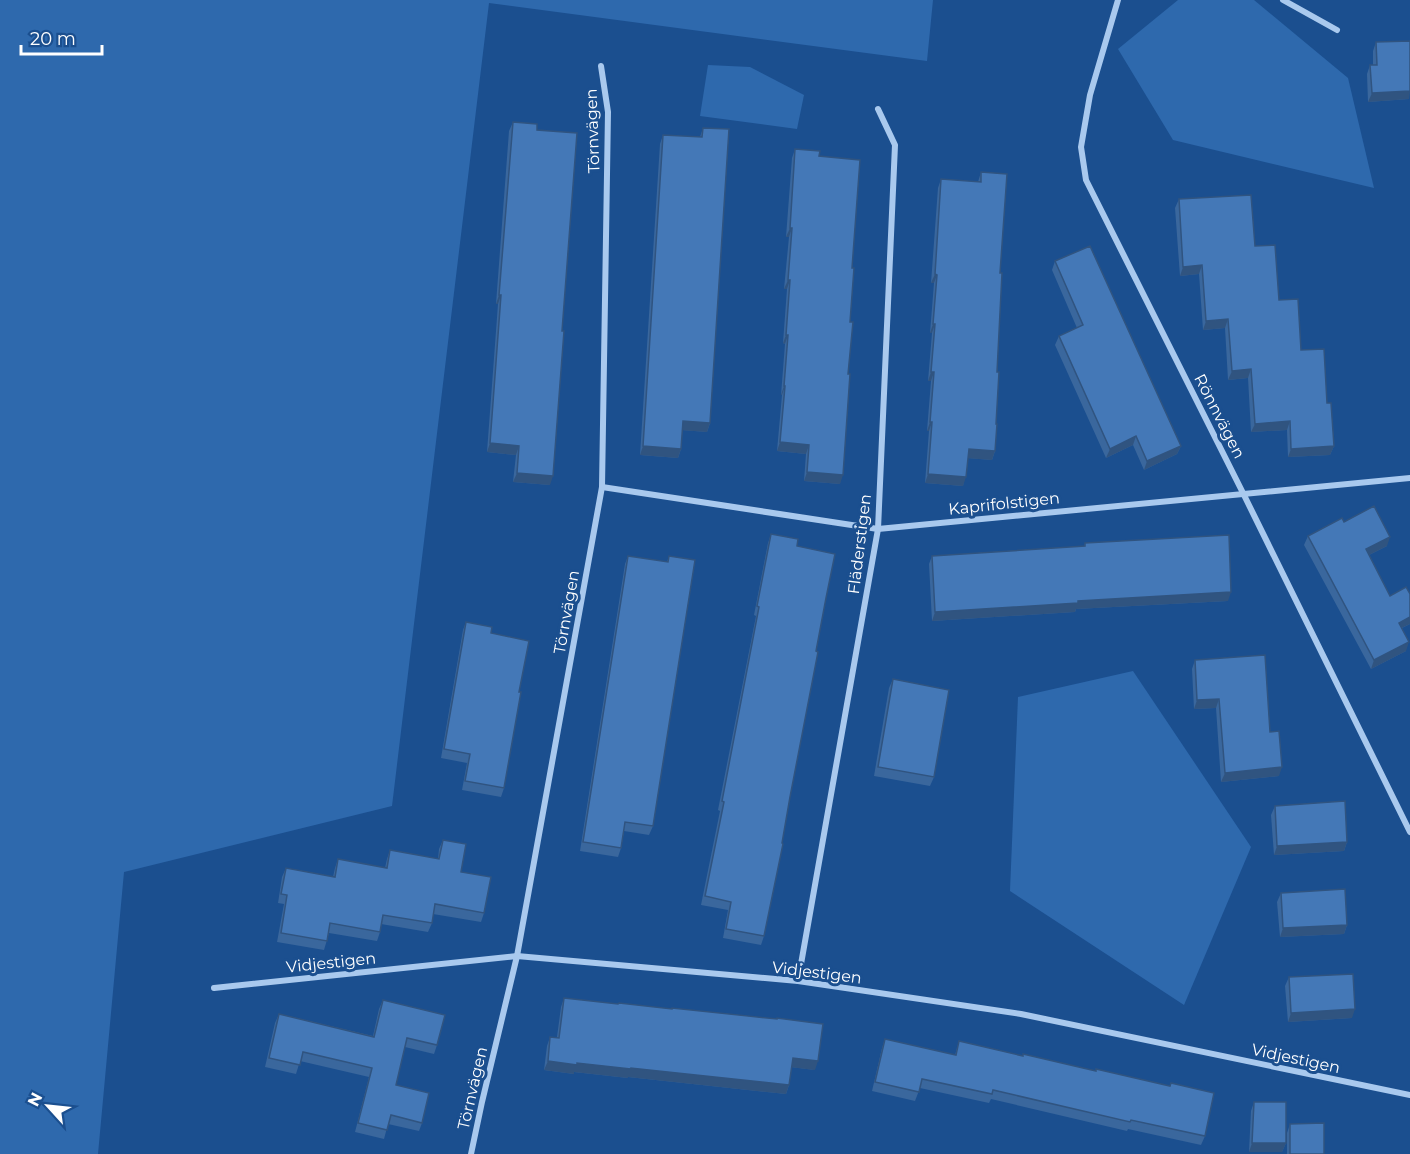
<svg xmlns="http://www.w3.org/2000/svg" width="1410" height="1154" font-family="Montserrat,sans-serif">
	<rect width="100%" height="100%" fill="#1b4f8f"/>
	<!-- green -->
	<g fill="#2e69ad">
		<path d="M0,0H933L927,61L489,3L392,806L124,872L98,1154H0Z"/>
		<path d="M1178,0H1254L1348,78L1374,188L1173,140L1118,49Z"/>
		<path d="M708,65L750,67L804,95L797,129L700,116Z"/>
		<path d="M1133,671L1251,847L1184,1005L1010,891L1018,697Z"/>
	</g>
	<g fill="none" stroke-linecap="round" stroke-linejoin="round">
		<!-- street -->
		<g stroke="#a9c9ee" stroke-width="6">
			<path d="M1118,0L1090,95L1081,147L1086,180L1243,493L1410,832"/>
			<path d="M1283,0L1337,30"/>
			<path d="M602,487L878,529L1410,478"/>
			<path d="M798,981L878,529L895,145L878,109"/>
			<path d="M214,988L517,956L798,981L1021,1014L1410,1095"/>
			<path d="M471,1154L482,1102L517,956L602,487L608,112L601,66"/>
		</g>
	</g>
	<!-- wall -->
	<g fill="#3a679d">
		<path d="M1410,41L1409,99L1368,102L1367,74L1370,65H1373V51L1376,42Z"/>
		<path d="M513,122L537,130L550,485L513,482L516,455L487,452L498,304H496L509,131Z"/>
		<path d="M703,128L710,423L707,432L682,430L681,449L678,458L640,455L660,144L663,135L700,137Z"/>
		<path d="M795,149L819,156L852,268L848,374L840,484L804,481L806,454L777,451L782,395H781L785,344L783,343L787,289H784L789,237H786L792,158Z"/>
		<path d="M981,172L1000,273L995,451L992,460L968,458L963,486L925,483L929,431H927L931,381H928L932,333H930L934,283H931L938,188L941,179L978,182Z"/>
		<path d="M1179,199L1255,246L1301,350L1327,403L1334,446L1330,455L1288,457L1287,430L1251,432L1248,378L1228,380L1225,328L1203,330L1199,274L1180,276L1175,208Z"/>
		<path d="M1055,261L1181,446L1177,454L1144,470L1133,445L1106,458L1055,345L1059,336L1077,328L1052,270Z"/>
		<path d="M1344,522L1387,546L1369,555L1390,596L1410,594V624L1402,628L1406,651L1371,669L1304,545L1308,536Z"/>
		<path d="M771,534L797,546L826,598L764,936L761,945L723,938L728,910L701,905L720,811L718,810L756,616L754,615L768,543Z"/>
		<path d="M1085,543L1228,601L1076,609L1075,612L932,621L929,564L932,556L1084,546Z"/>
		<path d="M628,556L667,562L669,556L653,826L649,835L624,831L621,848L618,857L580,851L625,564Z"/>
		<path d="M466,622L491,633L519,692L504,788L501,797L462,790L467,763L441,758L463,630Z"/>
		<path d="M1195,660L1270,732L1279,776L1221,782L1216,708L1194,709L1192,669Z"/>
		<path d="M893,679L934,777L930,786L874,776L889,688Z"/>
		<path d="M1275,806L1347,842L1344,851L1274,855L1271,815Z"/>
		<path d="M443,840L484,913L481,922L433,914L432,923L428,932L381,924L380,932L377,941L329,933L324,950L277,942L284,904L278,903L282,877L286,868L333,877L335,868L338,859L385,868L387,859L390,850L438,859L439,849Z"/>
		<path d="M1281,893L1347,925L1344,934L1280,937L1277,902Z"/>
		<path d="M1289,977L1352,1018L1288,1022L1285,986Z"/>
		<path d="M564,998L815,1070L791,1067L789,1085L786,1094L628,1077V1078L574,1072V1074L544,1070L547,1046L550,1037H557L561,1007Z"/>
		<path d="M383,1000L437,1045L434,1054L405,1047L396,1085L422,1123L419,1131L388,1124L384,1139L355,1132L369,1077L300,1061L296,1074L265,1067L275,1023L279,1014L373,1036L379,1009Z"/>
		<path d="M885,1039L955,1055L959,1041L1205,1136L1201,1145L1128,1129L1127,1131L991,1099L989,1103L920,1088L915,1101L872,1091L882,1048Z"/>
		<path d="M1254,1102L1286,1143L1282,1152H1249L1251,1111Z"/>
		<path d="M1290,1124L1324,1154H1287V1133Z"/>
	</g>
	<!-- shaded-wall -->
	<g fill="#305480">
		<path d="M1410,91L1409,99L1368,102L1372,93Z"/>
		<path d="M790,228H792L789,237H786Z"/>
		<path d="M1202,265L1199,274L1180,276L1183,267Z"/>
		<path d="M935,274L937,275L934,283H931Z"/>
		<path d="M788,280H790L787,289H784Z"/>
		<path d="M499,295H501L498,304H496Z"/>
		<path d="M1228,319L1225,328L1203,330L1206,321Z"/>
		<path d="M933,324H935L932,333H930Z"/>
		<path d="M786,335H788L785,344L783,343Z"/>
		<path d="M1251,369L1248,378L1228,380L1232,371Z"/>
		<path d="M931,372H934L931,381H928Z"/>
		<path d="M784,386H785L782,395H781Z"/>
		<path d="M683,421L710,423L707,432L680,430Z"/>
		<path d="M1290,421L1287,430L1251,432L1255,424Z"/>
		<path d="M930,422H932L929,431H927Z"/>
		<path d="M1136,436L1133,445L1106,458L1110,449Z"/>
		<path d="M780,442L809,445L806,454L777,451Z"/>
		<path d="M490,443L519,446L516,455L487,452Z"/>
		<path d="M643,446L681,449L678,458L640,455Z"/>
		<path d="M1181,446L1177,454L1144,470L1147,461Z"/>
		<path d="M1334,446L1330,455L1288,457L1291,449Z"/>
		<path d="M969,449L995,451L992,460L965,458Z"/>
		<path d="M807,472L843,475L840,484L804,481Z"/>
		<path d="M517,473L553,476L550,485L513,482Z"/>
		<path d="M928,474L966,477L963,486L925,483Z"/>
		<path d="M1390,537L1387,546L1363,558L1366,549Z"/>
		<path d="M1231,592L1228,601L1076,609L1075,612L932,621L935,612L1078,601Z"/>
		<path d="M1410,617V624L1395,631L1399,623Z"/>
		<path d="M1409,642L1406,651L1371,669L1374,660Z"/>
		<path d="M1219,699L1216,708L1194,709L1197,700Z"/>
		<path d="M1282,767L1279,776L1221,782L1225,773Z"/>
		<path d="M1347,842L1344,851L1274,855L1277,846Z"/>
		<path d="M1347,925L1344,934L1280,937L1283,928Z"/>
		<path d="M1355,1009L1352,1018L1288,1022L1291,1013Z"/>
		<path d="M793,1058L818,1061L815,1070L789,1067Z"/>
		<path d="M548,1061L577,1063L631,1068L789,1085L786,1094L628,1077V1078L574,1072V1074L544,1070Z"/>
		<path d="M1252,1143H1286L1282,1152H1249Z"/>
	</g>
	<!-- building -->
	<g fill="#4478b7" stroke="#305480" stroke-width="1.5">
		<path d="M1410,41V91L1372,93L1370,65H1377L1376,42Z"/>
		<path d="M513,122L537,124V130L577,133L562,331H564L553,476L517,473L519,446L490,443L501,295H499Z"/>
		<path d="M703,128L729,129L710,423L683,421L681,449L643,446L663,135L702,137Z"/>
		<path d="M795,149L820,151L819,156L860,160L852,268H854L850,322H853L848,374H850L843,475L807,472L809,445L780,442L785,386H784L788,335H786L790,280H788L792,228H790Z"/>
		<path d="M981,172L1007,174L1000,273H1002L997,372H999L996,424H997L995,451L969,449L966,477L928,474L932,422H930L934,372H931L935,324H933L937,275L935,274L941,179L981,182Z"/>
		<path d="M1251,195L1255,246L1275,245L1279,300L1298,299L1301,350L1324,349L1327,403H1331L1334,446L1291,449L1290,421L1255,424L1251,369L1232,371L1228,319L1206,321L1202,265L1183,267L1179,199Z"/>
		<path d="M1090,246L1181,446L1147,461L1136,436L1110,449L1059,336L1083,325L1055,261Z"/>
		<path d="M1374,506L1390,537L1366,549L1390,596L1406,587L1410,594V617L1399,623L1409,642L1374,660L1308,536L1342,518L1344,522Z"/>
		<path d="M771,534L798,539L797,546L835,554L826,598L816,651L818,652L790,797L782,843L783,844L764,936L726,929L731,902L705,896L724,802L722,801L759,607L757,606Z"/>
		<path d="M1229,535L1231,592L1078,601V603L935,612L932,556L1085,546V543Z"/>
		<path d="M628,556L668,562L669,556L695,560L653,826L625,822L621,848L583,842Z"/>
		<path d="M466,622L492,627L491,633L529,641L519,692H521L504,788L465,781L470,754L444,749Z"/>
		<path d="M1265,655L1270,732L1279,731L1282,767L1225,773L1219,699L1197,700L1195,660Z"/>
		<path d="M893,679L949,690L934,777L878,767Z"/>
		<path d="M1345,801L1347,842L1277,846L1275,806Z"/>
		<path d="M443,840L466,844L461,872L491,877L484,913L435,904L432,923L383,915L380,932L330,923L327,941L281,933L287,895L281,894L286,868L335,877L338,859L387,868L390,850L439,859Z"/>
		<path d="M1345,889L1347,925L1283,928L1281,893Z"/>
		<path d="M1353,974L1355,1009L1291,1013L1289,977Z"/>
		<path d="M564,998L618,1004L619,1003L672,1009V1008L777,1019V1018L823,1024L818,1061L793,1058L789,1085L631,1068V1069L577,1063V1065L548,1061L550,1037L559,1038Z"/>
		<path d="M383,1000L445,1015L437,1045L407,1038L396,1085L429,1093L422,1123L391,1115L387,1130L358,1123L372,1068L303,1052L300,1065L269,1058L279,1014L374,1037Z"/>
		<path d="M885,1039L956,1055L959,1041L1023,1056V1054L1096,1071V1069L1170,1086L1171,1083L1214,1093L1205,1136L1131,1120L1130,1122L993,1090L992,1094L922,1079L919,1092L875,1082Z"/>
		<path d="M1254,1102H1286V1143H1252Z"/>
		<path d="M1324,1123V1154H1290V1124Z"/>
	</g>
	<g text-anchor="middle" stroke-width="6" stroke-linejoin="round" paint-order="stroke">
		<!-- street labels -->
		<g font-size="16" fill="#fff" stroke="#1b4f8f">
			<text transform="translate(592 131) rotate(-92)" y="6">Törnvägen</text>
			<text transform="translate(1220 416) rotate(63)" y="6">Rönnvägen</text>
			<text transform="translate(1004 503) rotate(-6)" y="6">Kaprifolstigen</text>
			<text transform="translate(859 544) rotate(-83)" y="6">Fläderstigen</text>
			<text transform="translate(566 612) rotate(-80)" y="6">Törnvägen</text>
			<text transform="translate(331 962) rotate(-6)" y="6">Vidjestigen</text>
			<text transform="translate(817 972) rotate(7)" y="6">Vidjestigen</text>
			<text transform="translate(1296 1058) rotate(12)" y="6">Vidjestigen</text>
			<text transform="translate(472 1088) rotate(-77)" y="6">Törnvägen</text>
		</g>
	</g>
	<!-- north arrow -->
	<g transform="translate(48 1106) rotate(297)" stroke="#1b4f8f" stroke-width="4.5" paint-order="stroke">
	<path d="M0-4.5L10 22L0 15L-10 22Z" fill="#ffffff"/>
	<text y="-9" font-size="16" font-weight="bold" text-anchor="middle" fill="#ffffff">N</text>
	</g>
	<!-- scale -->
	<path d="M21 45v9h81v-9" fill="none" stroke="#ffffff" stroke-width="3"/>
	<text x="30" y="45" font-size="18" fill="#ffffff" stroke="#1b4f8f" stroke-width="4.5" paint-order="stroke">20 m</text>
</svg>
